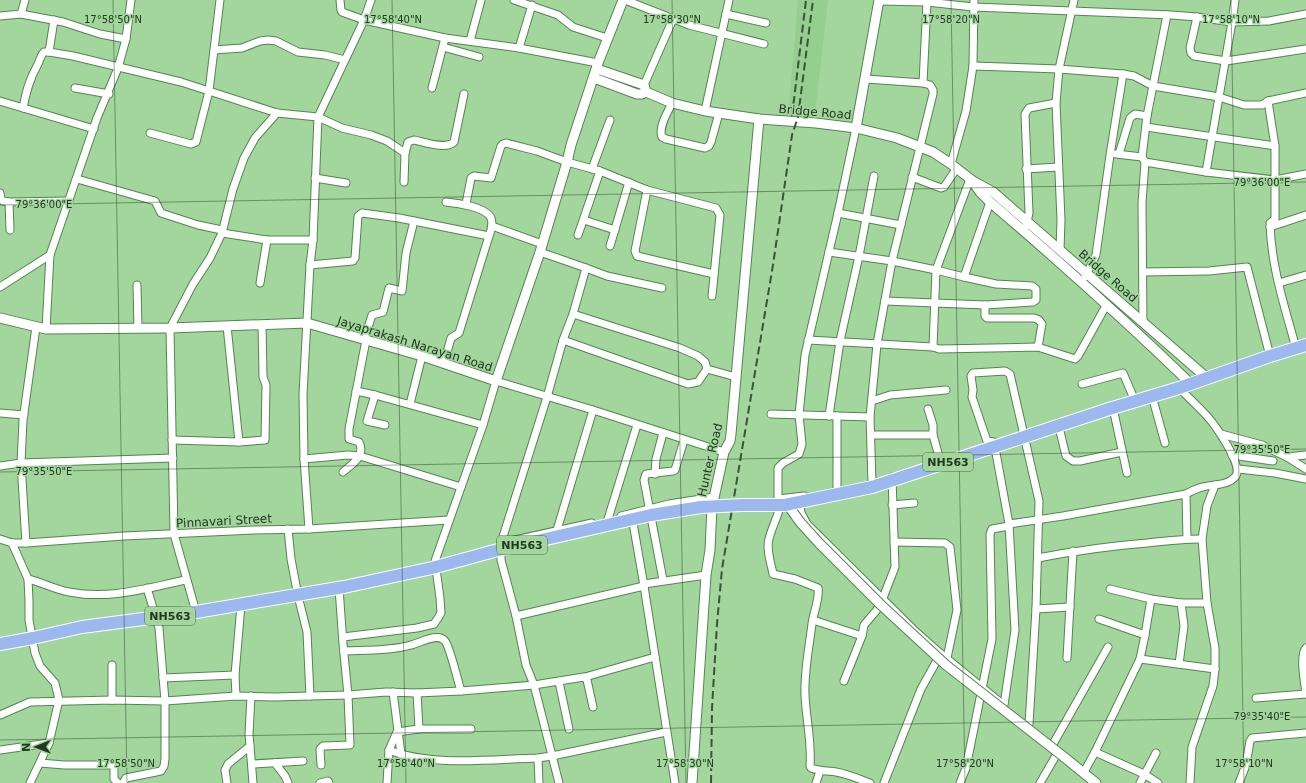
<svg xmlns="http://www.w3.org/2000/svg" width="1306" height="783" font-family="'DejaVu Sans',sans-serif">
	<rect width="100%" height="100%" fill="#a2d69d"/>
	<!-- built -->
	<path fill="#95ce8f" d="M798,0H828L815,113L789,107Z"/>
	<g fill="none" stroke-linecap="round" stroke-linejoin="round">
		<!-- minor casing -->
		<g stroke="#548550" stroke-width="9">
			<g id="minor">
				<path d="M25,0L21,14L63,22L100,34L126,39"/>
				<path d="M220,0L209,91L277,113L318,117L342,128L371,135L387,141L405,153L404,182"/>
				<path d="M340,0L341,10L342,12L364,20L445,38L519,48L598,63"/>
				<path d="M514,0L558,15L573,27L607,38"/>
				<path d="M625,0L689,25L764,44"/>
				<path d="M879,1L927,2L973,7L1171,15L1197,17L1232,22L1269,21L1306,14"/>
				<path d="M726,14L766,23"/>
				<path d="M0,16L21,14"/>
				<path d="M1197,17L1190,48L1191,53L1194,56L1226,61L1306,49"/>
				<path d="M470,41L481,0"/>
				<path d="M443,47L479,57"/>
				<path d="M519,48L532,5"/>
				<path d="M214,50L242,48L260,41L268,40L276,41L298,52L325,55L345,60"/>
				<path d="M49,52L73,56L181,82L209,91L196,142L191,144L150,133"/>
				<path d="M973,66L1059,69L1123,74L1134,76L1153,86L1219,97L1244,105H1262L1268,101L1306,93"/>
				<path d="M866,79L923,83L930,85L933,90V94L892,261L877,344L870,417L872,484"/>
				<path d="M923,83L927,2"/>
				<path d="M644,85L673,19"/>
				<path d="M75,88L109,94"/>
				<path d="M432,88L445,38"/>
				<path d="M0,101L94,129"/>
				<path d="M1268,101L1275,146V219L1270,223C1271,266 1285,308 1296,348"/>
				<path d="M672,103C668,112 658,127 662,137L666,139L705,148L709,146L711,142L719,113"/>
				<path d="M23,108C26,92 29,80 37,66C40,61 40,56 44,52H49L54,20"/>
				<path d="M705,111L729,0"/>
				<path d="M1146,127L1275,146"/>
				<path d="M856,128L838,213L805,355L799,415L802,444L799,454L783,463L778,468V499L781,502C779,515 772,526 769,539C766,550 771,563 773,574L795,579L818,588C820,599 813,613 812,624C809,648 804,672 805,695C806,719 812,742 810,766L811,768C819,771 828,771 836,772C848,774 859,779 870,783"/>
				<path d="M405,153L408,142L414,140C424,142 446,150 454,142L464,94"/>
				<path d="M1116,154L1142,157"/>
				<path d="M1119,154L1130,118L1135,114L1147,116"/>
				<path d="M1145,162L1206,172L1275,180L1306,174"/>
				<path d="M951,164L966,111L973,66L974,0"/>
				<path d="M592,169L610,120"/>
				<path d="M1026,169L1058,167"/>
				<path d="M1206,172L1232,22L1235,0"/>
				<path d="M912,177L941,188L944,187L957,168"/>
				<path d="M315,178L346,183"/>
				<path d="M77,179L155,201L161,213L198,225L222,230"/>
				<path d="M970,179L936,270L964,277L990,202"/>
				<path d="M647,190L635,251L637,256L714,274"/>
				<path d="M0,193L1,199L3,201L9,202"/>
				<path d="M466,204L471,178L474,176L491,178L501,146L503,144L506,143L537,151L567,162L600,171L647,190L716,208L720,215L712,296"/>
				<path d="M838,213L901,225"/>
				<path d="M584,220L615,230"/>
				<path d="M492,226L542,244"/>
				<path d="M1026,226L1029,213L1025,114L1029,108L1056,103"/>
				<path d="M1270,227L1306,215"/>
				<path d="M10,230L9,202L68,201"/>
				<path d="M222,233L267,240H313"/>
				<path d="M578,235L600,171"/>
				<path d="M610,246L629,182"/>
				<path d="M1060,250L1061,220L1056,103L1059,69L1074,0"/>
				<path d="M540,252L586,268L573,314L563,340L547,397L501,543V560L516,616L526,665L534,685L559,783"/>
				<path d="M829,252L892,261L936,270L933,347"/>
				<path d="M310,265L353,261L355,258L358,216L362,213L399,218L489,236C491,231 493,224 491,218C486,207 457,203 446,202"/>
				<path d="M586,268L607,276L662,288"/>
				<path d="M1143,272L1209,271L1247,267L1270,356"/>
				<path d="M1085,277L1096,255L1110,155L1123,74"/>
				<path d="M260,283L267,240"/>
				<path d="M1279,283L1306,275"/>
				<path d="M137,285L138,329"/>
				<path d="M0,287L50,255"/>
				<path d="M885,301L985,305L1033,302L1036,300V289L1032,286L996,284L964,277"/>
				<path d="M985,305V316L987,318H1034L1039,320L1042,324L1038,347"/>
				<path d="M573,314L680,348L698,356L705,362L707,369L736,377"/>
				<path d="M1143,323L1142,203L1145,162L1142,157L1147,116L1167,15"/>
				<path d="M227,326L239,442"/>
				<path d="M46,329L50,255L97,118L118,68L126,39L131,0"/>
				<path d="M364,340L372,315L383,312L389,288L402,291L406,253L414,221"/>
				<path d="M563,340L688,384L698,382L707,369"/>
				<path d="M808,340L933,347L939,349L1038,347L1075,359L1078,356L1107,304"/>
				<path d="M444,363L451,338L459,333L489,236"/>
				<path d="M1082,384L1123,373L1135,401"/>
				<path d="M356,391L375,395L367,421L385,425"/>
				<path d="M375,395L483,425"/>
				<path d="M1152,396L1165,443"/>
				<path d="M872,401L890,395L946,390"/>
				<path d="M410,404L422,356"/>
				<path d="M1113,408L1127,473"/>
				<path d="M0,413L24,415"/>
				<path d="M771,414L837,416V492"/>
				<path d="M829,416L840,341L859,256L874,176"/>
				<path d="M837,416L870,417"/>
				<path d="M1058,423L1066,456L1073,461H1080L1122,452"/>
				<path d="M1221,434L1262,445L1287,457L1306,469"/>
				<path d="M871,435H933V425L928,409"/>
				<path d="M933,435L940,460"/>
				<path d="M172,440L239,442L265,440L266,385L263,377L262,325"/>
				<path d="M1232,455L1273,461"/>
				<path d="M1287,457L1306,455"/>
				<path d="M304,459L348,455L360,456L461,487"/>
				<path d="M0,466L21,463L173,458"/>
				<path d="M1238,469L1275,473L1306,479"/>
				<path d="M343,472C352,464 366,456 359,442L349,439V429L366,340"/>
				<path d="M655,474L656,459L663,433"/>
				<path d="M1186,494L1187,539"/>
				<path d="M778,499L804,496"/>
				<path d="M799,500L801,513L807,524L914,630L940,653L1001,703"/>
				<path d="M892,505L914,503"/>
				<path d="M621,516L669,504L714,497"/>
				<path d="M632,517L644,586L675,783"/>
				<path d="M608,519L637,425"/>
				<path d="M1009,524L1063,516L1186,494C1192,491 1197,488 1203,487C1213,484 1227,486 1235,477C1245,467 1215,425 1207,416C1198,406 1188,397 1179,388"/>
				<path d="M288,529L291,559L298,596L307,632L310,696"/>
				<path d="M309,529L304,459L303,394L310,265L313,240L318,117L364,20L371,0"/>
				<path d="M557,530L593,410"/>
				<path d="M0,539L12,543H26L124,536L254,530L309,529L449,520"/>
				<path d="M894,542L945,543L950,547L957,610L947,658"/>
				<path d="M12,543L28,579C41,582 56,590 69,592C110,600 146,588 186,580"/>
				<path d="M26,543L21,463L23,420L36,327"/>
				<path d="M501,543L592,523"/>
				<path d="M1038,558C1074,551 1110,546 1147,543C1165,541 1184,539 1202,539"/>
				<path d="M28,579L29,601V620L35,653L40,666L55,683L59,700L49,743L30,783"/>
				<path d="M663,580L644,480L646,474L673,471L675,470L684,440"/>
				<path d="M644,584L706,575"/>
				<path d="M1110,589L1151,599L1181,603H1207"/>
				<path d="M1036,609L1070,607"/>
				<path d="M196,612L174,534L170,328L193,284L210,258L222,233L233,189L244,158L255,138L277,113"/>
				<path d="M516,616L644,586"/>
				<path d="M1099,619L1145,635"/>
				<path d="M813,620L862,636"/>
				<path d="M343,637L417,628L434,624L438,618L441,613L440,598L435,561L483,425L496,381L593,410L724,452"/>
				<path d="M1306,648C1299,655 1305,684 1306,694"/>
				<path d="M344,651C366,650 390,651 411,645C420,643 438,632 445,641C450,647 458,682 461,691"/>
				<path d="M1067,658L1073,551"/>
				<path d="M1140,659L1215,669"/>
				<path d="M1179,664L1184,626L1181,603"/>
				<path d="M112,665V700"/>
				<path d="M585,677L655,657"/>
				<path d="M163,678L235,675"/>
				<path d="M844,681L862,636L864,625L876,611L881,603L895,567L892,477"/>
				<path d="M559,682L569,729"/>
				<path d="M393,692L401,754"/>
				<path d="M417,693L419,729"/>
				<path d="M236,696L235,675L241,605"/>
				<path d="M251,696L249,734L253,783"/>
				<path d="M1256,698L1306,694"/>
				<path d="M1004,705L1015,630L1009,524L994,442L987,441L972,397L973,390L971,376L973,373L1005,371L1010,374L1039,501L1036,609L1029,724"/>
				<path d="M0,715L30,702L112,700L165,701L236,696L274,697L348,695L386,692L417,693L461,691L534,685L584,677L587,680L593,707"/>
				<path d="M1053,744L1108,647"/>
				<path d="M0,750L49,743"/>
				<path d="M389,750C431,767 493,759 538,758L552,756L666,732"/>
				<path d="M1095,752L1144,774L1158,783"/>
				<path d="M538,758L539,783"/>
				<path d="M40,763L64,765H114V779L118,783"/>
				<path d="M275,763L285,776L288,783"/>
				<path d="M252,764L303,761"/>
				<path d="M321,765L320,749L323,746L350,745L348,695L343,644L339,588"/>
				<path d="M1084,772L1095,752L1140,659L1145,635L1151,599"/>
				<path d="M123,783L126,778L161,771L164,766L165,759V701L159,628L147,588"/>
				<path d="M227,783L225,770L228,764L250,746"/>
				<path d="M320,783L328,781L329,783"/>
				<path d="M387,783L389,750L397,732L419,729H471"/>
				<path d="M816,783L820,771"/>
				<path d="M884,783L921,689L940,655"/>
				<path d="M960,783L966,768L992,639L990,534L992,529L1009,526"/>
				<path d="M1040,783L1058,752"/>
				<path d="M1140,783L1156,753"/>
				<path d="M1190,783L1192,747L1213,686L1215,669V648L1207,603L1202,539L1207,506L1215,485"/>
				<path d="M1239,783L1246,765L1250,741L1252,738L1306,733"/>
			</g>
		</g>
		<!-- tertiary casing -->
		<g stroke="#548550" stroke-width="11">
			<g id="tertiary">
				<path d="M597,69L644,85L646,92"/>
				<path d="M594,78L637,94H642L646,92"/>
				<path d="M646,92L672,103L705,111L759,119L816,123L856,128L897,138L933,152L951,164L973,181L993,192L1207,378"/>
				<path d="M856,128L879,0"/>
				<path d="M973,182L980,192L990,202C1059,261 1126,321 1191,384"/>
				<path d="M0,318L46,329L170,328L307,323L422,356L496,381L540,252L567,162L571,145L598,63L623,0"/>
				<path d="M1064,757L1096,783"/>
				<path d="M692,783L706,575L710,550L712,507L724,452L730,441L731,434L759,119"/>
			</g>
		</g>
		<!-- trunk casing -->
		<g stroke="#fff" stroke-width="14">
			<g id="trunk">
				<path d="M1109,409L1179,388L1270,356L1306,345"/>
				<path d="M0,644L33,638L82,627L196,612L344,587"/>
			</g>
		</g>
		<!-- minor -->
		<use href="#minor" stroke="#fff" stroke-width="7"/>
		<!-- tertiary -->
		<use href="#tertiary" stroke="#fff" stroke-width="9"/>
		<!-- trunk -->
		<use href="#trunk" stroke="#9cb8ee" stroke-width="12"/>
		<!-- rail -->
		<g stroke="#395438" stroke-width="2" stroke-dasharray="8 4" stroke-linecap="butt">
			<path d="M792,116L806,0"/>
			<path d="M711,783L712,708L717,624L722,569L773,265L792,135L798,117L813,0"/>
		</g>
		<!-- tertiary-bridge casing -->
		<g stroke="#548550" stroke-width="11" stroke-linecap="butt">
			<path id="tertiary-bridge" d="M788,505L800,522L819,543L881,605L946,665L1064,757"/>
		</g>
		<!-- trunk-bridge casing -->
		<g stroke="#fff" stroke-width="14" stroke-linecap="butt">
			<path id="trunk-bridge" d="M344,587L432,568L498,550L651,515L701,507L742,505H785L872,487L1109,409"/>
		</g>
		<!-- tertiary-bridge -->
		<use href="#tertiary-bridge" stroke="#fff" stroke-width="9"/>
		<!-- trunk-bridge -->
		<use href="#trunk-bridge" stroke="#9cb8ee" stroke-width="12"/>
	</g>
	<!-- ticks -->
	<path fill="none" stroke="#233822" stroke-width="1" stroke-opacity="0.45" d="M113,0L127,783M392,0L406,783M672,0L686,783M951,0L965,783M1231,0L1244,783M0,205L1306,182M0,472L1306,449M0,740L1306,717"/>
	<g text-anchor="middle" stroke-width="3" stroke-linejoin="round" paint-order="stroke">
		<!-- shield labels -->
		<g fill="#a2d69d" stroke="#496747" stroke-width="1">
			<rect x="923" y="453" width="50" height="18" rx="3"/>
			<rect x="497" y="536" width="50" height="18" rx="3"/>
			<rect x="145" y="607" width="50" height="18" rx="3"/>
		</g>
		<g font-size="11" font-weight="bold" fill="#233822">
			<text x="948" y="466">NH563</text>
			<text x="522" y="549">NH563</text>
			<text x="170" y="620">NH563</text>
		</g>
		<!-- street labels -->
		<g font-size="12" fill="#233822" stroke="#a2d69d">
			<text transform="translate(815 112) rotate(5)" y="4">Bridge Road</text>
			<text transform="translate(1108 276) rotate(41)" y="4">Bridge Road</text>
			<text transform="translate(415 344) rotate(17)" y="4">Jayaprakash Narayan Road</text>
			<text transform="translate(710 460) rotate(-77)" y="4">Hunter Road</text>
			<text transform="translate(224 521) rotate(-3)" y="4">Pinnavari Street</text>
		</g>
	</g>
	<g font-size="10" text-anchor="middle" fill="#233822" stroke="#a2d69d" stroke-width="3" stroke-linejoin="round" paint-order="stroke">
		<text x="113" y="23">17°58'50"N</text>
		<text x="393" y="23">17°58'40"N</text>
		<text x="672" y="23">17°58'30"N</text>
		<text x="951" y="23">17°58'20"N</text>
		<text x="1231" y="23">17°58'10"N</text>
		<text x="1262" y="186">79°36'00"E</text>
		<text x="44" y="208">79°36'00"E</text>
		<text x="1262" y="453">79°35'50"E</text>
		<text x="44" y="475">79°35'50"E</text>
		<text x="1262" y="720">79°35'40"E</text>
		<text x="126" y="767">17°58'50"N</text>
		<text x="406" y="767">17°58'40"N</text>
		<text x="685" y="767">17°58'30"N</text>
		<text x="965" y="767">17°58'20"N</text>
		<text x="1244" y="767">17°58'10"N</text>
	</g>
	<!-- north arrow -->
	<g transform="translate(36 747) rotate(269)" stroke="#a2d69d" stroke-width="3" paint-order="stroke">
	<path d="M0-3L7 15L0 10L-7 15Z" fill="#233822"/>
	<text y="-6" font-size="11" font-weight="bold" text-anchor="middle" fill="#233822">N</text>
	</g>
</svg>
